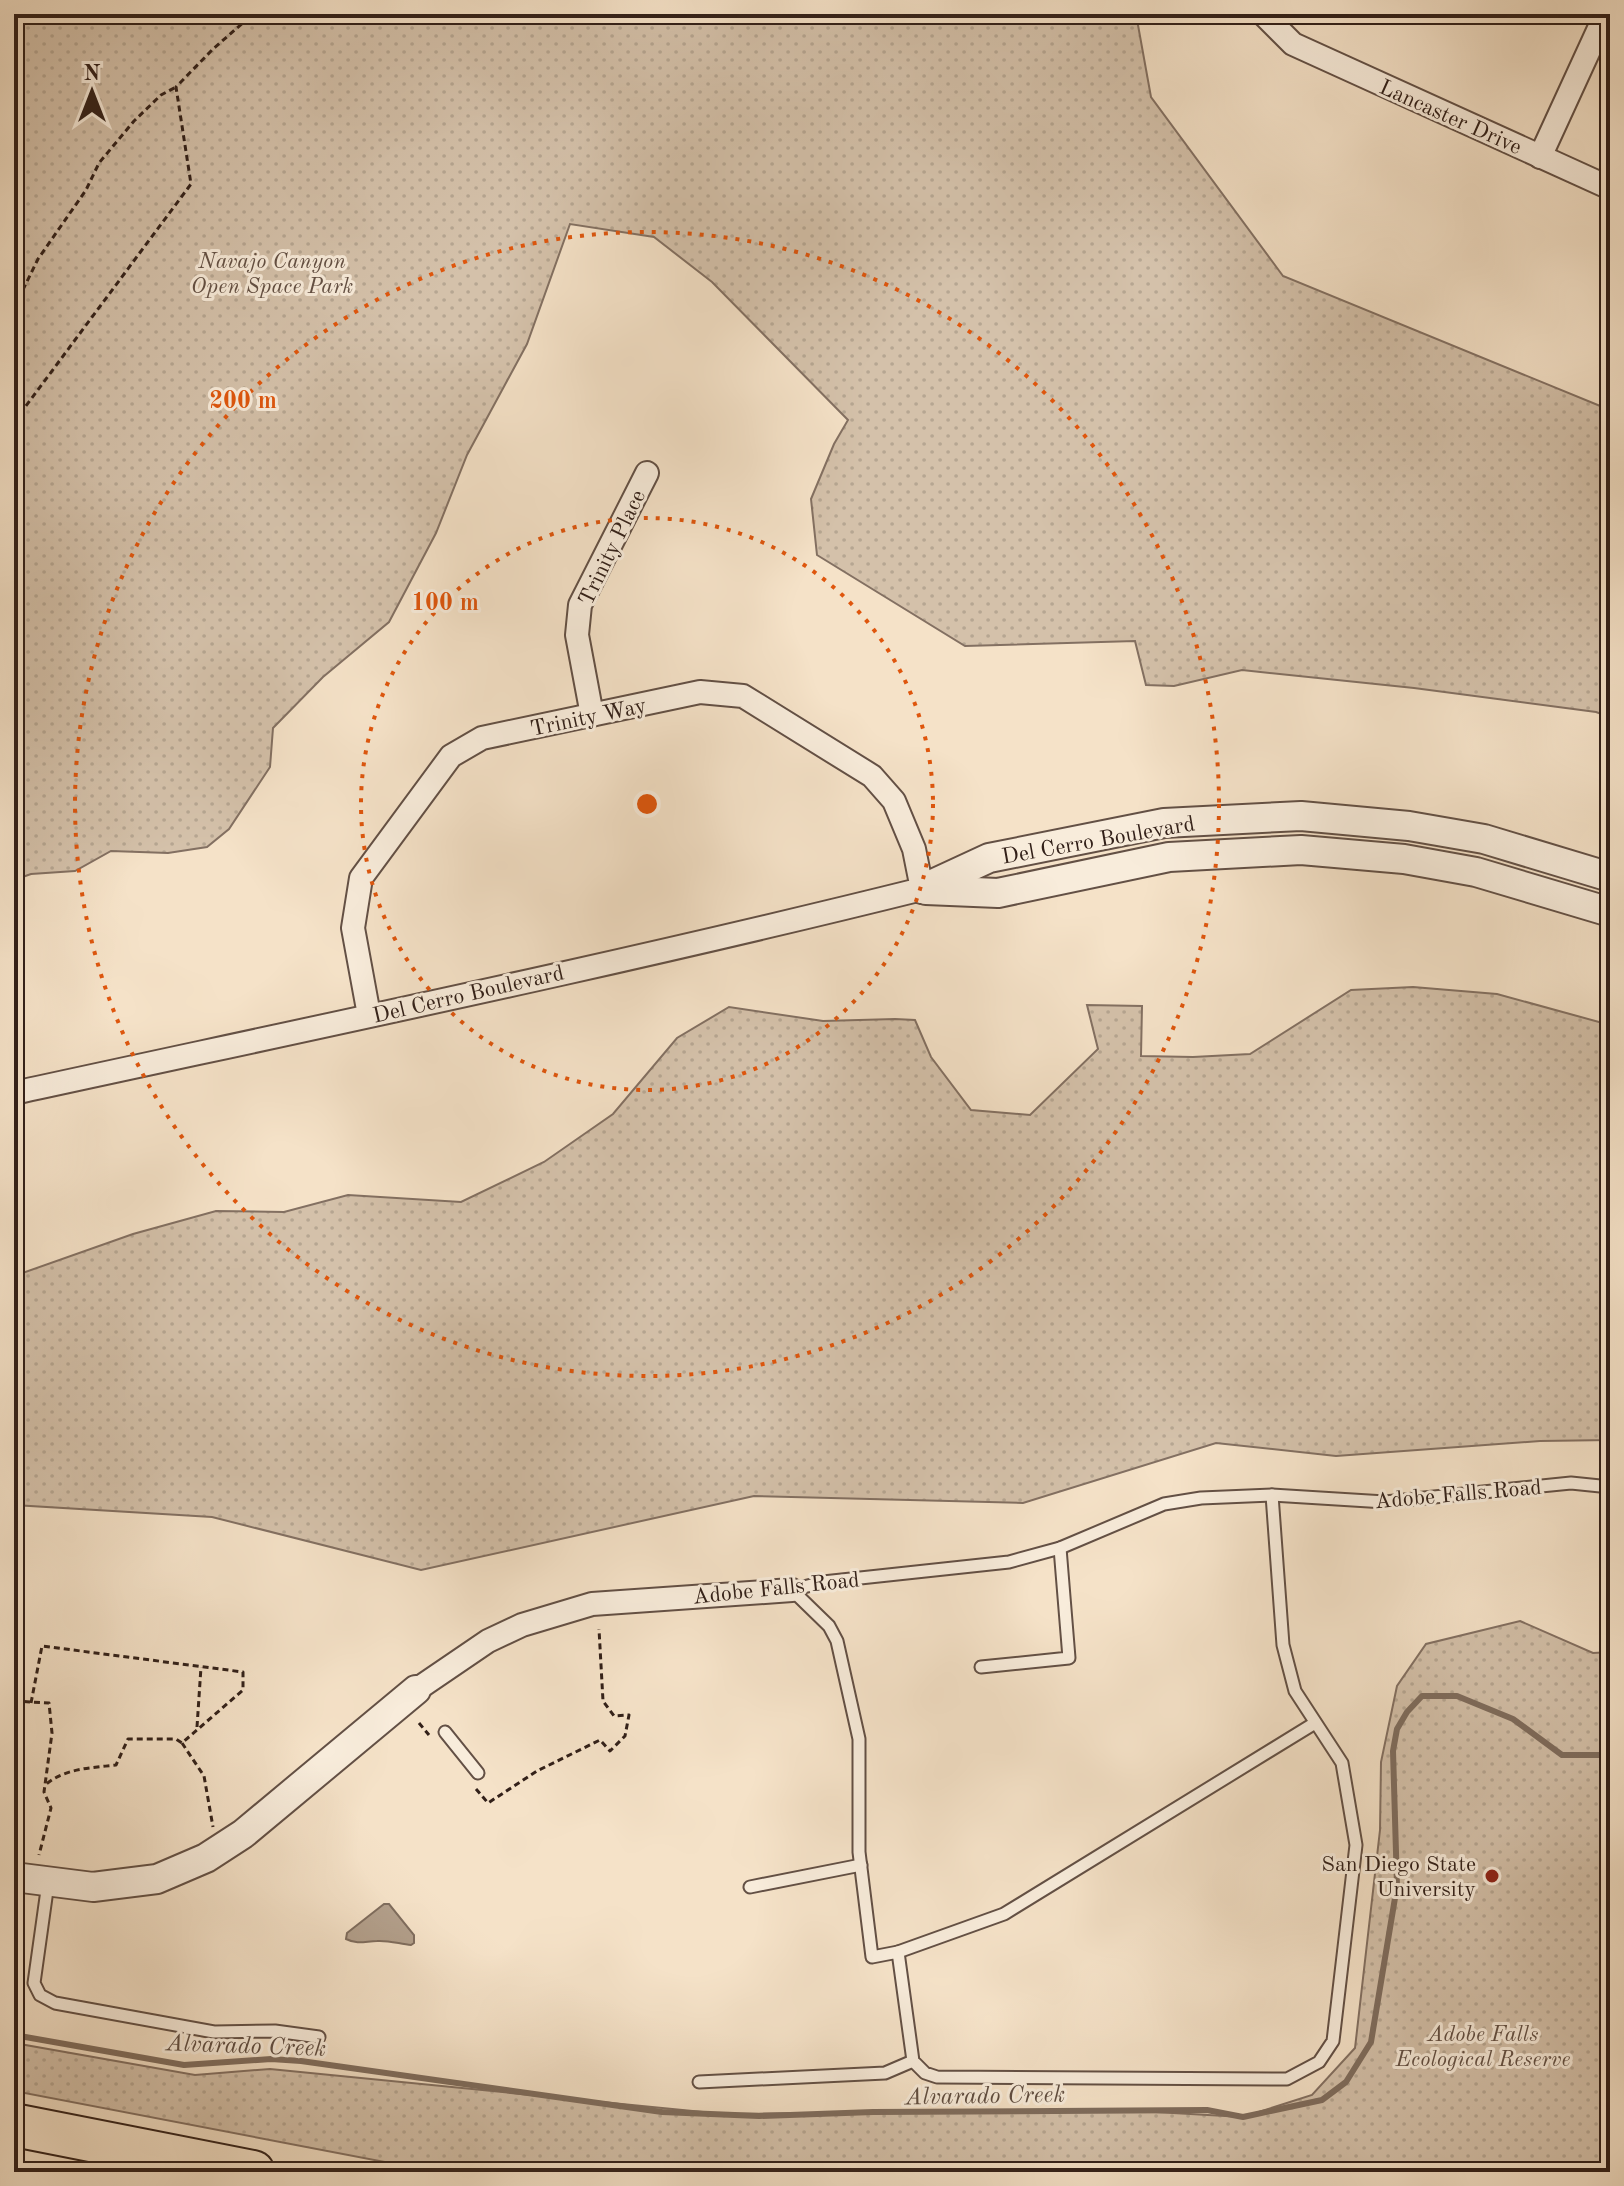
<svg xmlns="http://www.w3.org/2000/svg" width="1624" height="2186" font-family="'Old Standard TT',serif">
	<defs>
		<pattern id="park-dots" width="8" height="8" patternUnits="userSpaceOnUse" patternTransform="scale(2)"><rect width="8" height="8" fill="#d4c1aa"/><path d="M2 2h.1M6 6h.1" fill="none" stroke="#b6a692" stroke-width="1.8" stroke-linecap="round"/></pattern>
	</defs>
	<rect width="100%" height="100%" fill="#f5e2c8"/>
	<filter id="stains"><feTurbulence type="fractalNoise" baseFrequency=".0025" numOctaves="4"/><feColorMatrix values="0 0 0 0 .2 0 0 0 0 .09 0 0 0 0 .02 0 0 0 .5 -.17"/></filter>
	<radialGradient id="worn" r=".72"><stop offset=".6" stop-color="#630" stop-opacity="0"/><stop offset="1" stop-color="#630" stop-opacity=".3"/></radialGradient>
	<!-- park -->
	<g fill="url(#park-dots)" stroke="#837062" stroke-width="2">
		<path d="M14,14H1136L1151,97L1283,276L1610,410V717L1596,712L1414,688L1242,670L1174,686L1146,685L1135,641L965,646L817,555L811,499L834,444L848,420L712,282L654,237L570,224L527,344L467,455L436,533L389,622L323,677L273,728L270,767L229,829L207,847L168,853L111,851L75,871L31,874L14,880Z"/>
		<path d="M1413,987L1497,994L1610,1025V1440L1540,1441L1336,1456L1216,1443L1023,1503L754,1496L421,1570L212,1517L14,1505V1276L133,1234L216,1211L284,1212L348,1195L461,1202L544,1162L613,1114L677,1038L729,1007L823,1021L895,1019L915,1020L931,1057L971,1110L1030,1115L1098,1049L1087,1005L1142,1006L1141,1056L1193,1057L1250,1054L1351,990Z"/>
		<path d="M1520,1621L1593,1653L1610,1652V2172H437L14,2091V2043L195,2075L270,2069L723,2114L1120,2110L1243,2117L1312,2095L1355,2048L1380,1830L1381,1762L1397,1686L1426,1644Z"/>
	</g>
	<!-- water -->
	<path fill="#b3a08c" stroke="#7f6d5e" stroke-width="2" d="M384,1904H389L414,1935V1943L411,1945C400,1944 388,1940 377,1941C366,1941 358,1945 346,1939L347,1933Z"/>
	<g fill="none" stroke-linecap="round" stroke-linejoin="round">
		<!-- stream -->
		<path stroke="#7f6d5e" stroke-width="6" d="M14,2035L184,2065L271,2059L301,2061L662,2112L759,2116L873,2112L1207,2110L1243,2117L1322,2100L1346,2082L1371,2042L1397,1886L1393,1751L1397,1729L1407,1712L1422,1696H1457L1513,1719L1562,1755H1610"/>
		<!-- service casing -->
		<g stroke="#635045" stroke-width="15">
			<g id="service">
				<path d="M792,1590L829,1626L837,1641L859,1739V1852L872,1957L898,1952L913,2061L925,2073L937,2077L1287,2079L1319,2062L1333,2041L1356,1845L1342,1763L1295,1691L1283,1645L1272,1495"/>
				<path d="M792,1590L823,1582L1009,1562L1060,1548L1164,1504L1201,1498L1272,1495L1385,1502L1571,1483L1610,1487"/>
				<path d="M981,1667L1069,1658L1060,1548"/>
				<path d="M445,1732L478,1773"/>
				<path d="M48,1883L34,1983L40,1995L55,2003L214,2032L275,2031L319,2037"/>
				<path d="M750,1887L861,1865"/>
				<path d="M898,1952L1004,1914L1315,1723"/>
				<path d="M699,2082L885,2073L913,2061"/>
			</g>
		</g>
		<!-- minor casing -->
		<g stroke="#635045" stroke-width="26">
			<g id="minor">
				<path d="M1263,14L1293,44L1610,188"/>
				<path d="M1540,157L1602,22L1610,17"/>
				<path d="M592,715L577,635L580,605L647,473"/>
				<path d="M14,1093C317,1027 621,964 922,889L914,849L894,801L872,776L743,696L700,692L482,738L451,756L361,878L353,928L369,1015"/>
				<path d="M416,1690L488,1641L522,1625L592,1604L792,1590"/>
			</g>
		</g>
		<!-- tertiary casing -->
		<g stroke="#635045" stroke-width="32">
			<g id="tertiary">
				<path d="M922,889L989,858L1164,823L1301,816L1409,826L1484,839L1610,877"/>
				<path d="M926,890L998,893L1169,857L1301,850L1404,859L1476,872L1610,912"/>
				<path d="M14,1877L93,1887L157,1879L206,1858L243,1834L416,1690"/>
			</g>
		</g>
		<!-- motorway casing -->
		<g stroke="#322019" stroke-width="46">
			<path id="motorway" d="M14,2125L253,2172"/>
		</g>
		<!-- path -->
		<g stroke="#322019" stroke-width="3" stroke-dasharray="6 4" stroke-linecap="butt">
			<path d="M14,308L38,259L86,190L99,163L134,121L161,95L176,87"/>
			<path d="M14,422L191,184L176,87L213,49L253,14"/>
			<path d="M14,1622L18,1623"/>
			<path d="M14,1701L49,1703L52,1733L44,1792L51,1808L39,1855"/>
			<path d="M31,1703L42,1646L243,1672V1690L182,1743L176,1739H128L116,1765C91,1768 65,1768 45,1785"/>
			<path d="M419,1723L429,1735"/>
			<path d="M197,1727L201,1667"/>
			<path d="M182,1743L204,1776L213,1827"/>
			<path d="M476,1789L488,1803L537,1771L600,1740L610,1751L625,1736L629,1715L614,1716L603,1701L599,1629"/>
		</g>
		<!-- service -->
		<use href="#service" stroke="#f8ecdb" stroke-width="11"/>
		<!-- minor -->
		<use href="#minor" stroke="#f8ecdb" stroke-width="22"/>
		<!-- tertiary -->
		<use href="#tertiary" stroke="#f8ecdb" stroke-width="28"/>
		<!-- motorway -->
		<use href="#motorway" stroke="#f5e2c8" stroke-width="42"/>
	</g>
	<!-- distance rings -->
	<g fill="none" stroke="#df560d" stroke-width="4" stroke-dasharray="4 8">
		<circle cx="647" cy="804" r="286"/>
		<circle cx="647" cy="804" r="572"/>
	</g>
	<!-- markers -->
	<circle fill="#8f2418" stroke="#f8ecdb" stroke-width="3" cx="1492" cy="1876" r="8"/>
	<g text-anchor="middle" stroke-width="6" stroke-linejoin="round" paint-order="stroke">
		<!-- street labels -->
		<g font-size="22" fill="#322019" stroke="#f8ecdb">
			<text transform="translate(1451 116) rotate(24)" y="8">Lancaster Drive</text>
			<text transform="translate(611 547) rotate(-64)" y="8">Trinity Place</text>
			<text transform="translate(588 716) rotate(-12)" y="8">Trinity Way</text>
			<text transform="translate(1098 839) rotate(-10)" y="8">Del Cerro Boulevard</text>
			<text transform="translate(468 993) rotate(-13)" y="8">Del Cerro Boulevard</text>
			<text transform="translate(1458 1493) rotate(-5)" y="8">Adobe Falls Road</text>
			<text transform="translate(776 1587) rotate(-6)" y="8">Adobe Falls Road</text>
		</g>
		<!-- park labels -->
		<g font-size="22" font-style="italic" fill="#635044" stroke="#f8ecdb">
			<text x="272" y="268">Navajo Canyon<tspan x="272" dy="25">Open Space Park</tspan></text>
			<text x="1483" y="2041">Adobe Falls<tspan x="1483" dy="25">Ecological Reserve</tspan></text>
		</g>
		<!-- poi labels -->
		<g font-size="22" fill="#322019" stroke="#f8ecdb" text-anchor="end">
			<text x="1476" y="1871">San Diego State<tspan x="1476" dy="25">University</tspan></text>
		</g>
		<!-- water labels -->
		<g font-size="24" font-style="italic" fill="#5f4d41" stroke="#f8ecdb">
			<text transform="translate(246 2045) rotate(2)" y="8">Alvarado Creek</text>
			<text transform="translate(985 2095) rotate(-1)" y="8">Alvarado Creek</text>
		</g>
	</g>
	<circle cx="647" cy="804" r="12" fill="#df560d" stroke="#f8ecdb" stroke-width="4"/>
	<g font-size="24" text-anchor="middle" font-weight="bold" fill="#df560d" stroke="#f8ecdb" stroke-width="6" stroke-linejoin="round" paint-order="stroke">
		<text x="243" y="408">200 m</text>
		<text x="445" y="610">100 m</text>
	</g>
	<!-- margin -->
	<rect width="1624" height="2186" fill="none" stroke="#f5e2c8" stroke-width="48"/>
	<rect x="16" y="16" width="1592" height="2154" fill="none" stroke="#322019" stroke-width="4"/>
	<rect x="24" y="24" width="1576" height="2138" fill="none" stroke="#322019" stroke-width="2"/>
	<!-- north arrow -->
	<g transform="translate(92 92)" stroke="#f8ecdb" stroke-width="6" paint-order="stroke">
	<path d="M0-6L14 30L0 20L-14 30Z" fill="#322019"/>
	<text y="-12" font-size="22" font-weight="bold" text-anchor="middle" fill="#322019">N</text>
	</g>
	<rect width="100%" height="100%" filter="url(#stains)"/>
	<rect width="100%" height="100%" fill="url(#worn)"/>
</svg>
